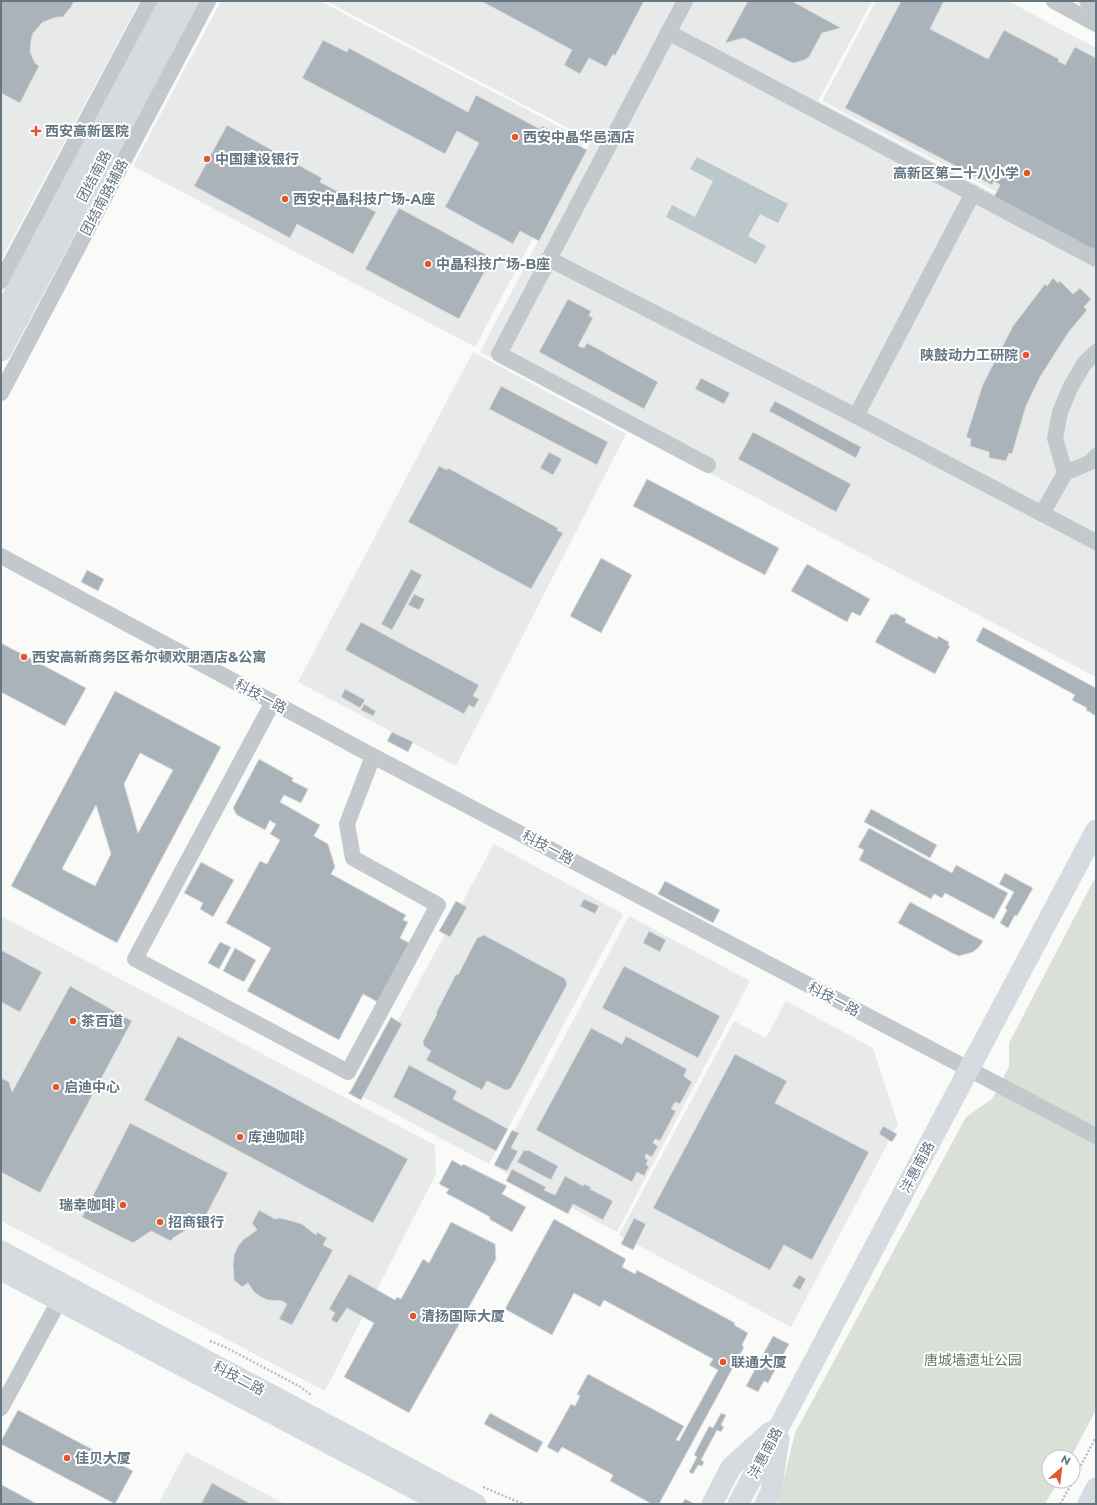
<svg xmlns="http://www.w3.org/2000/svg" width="1097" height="1505" font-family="Montserrat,'Noto Sans SC',sans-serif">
	<rect width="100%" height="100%" fill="#fafaf8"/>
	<!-- built -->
	<g fill="#e8e9e9">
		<path d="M1,1H140L1,260Z"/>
		<path d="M221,1H320L585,140L475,347L133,166Z"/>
		<path d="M326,1H872L818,101L1096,247V677L480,352L591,140Z"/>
		<path d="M876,1H1008L1096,48V244L822,101Z"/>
		<path d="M473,352L626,434L456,766L298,682Z"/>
		<path d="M494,844L623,914L489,1164L358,1094Z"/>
		<path d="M1,916L435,1145L436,1174L325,1391L1,1221Z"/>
		<path d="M629,916L750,981L617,1232L495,1167Z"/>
		<path d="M786,1001L873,1048L898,1124L791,1327L619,1235L734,1021L766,1038Z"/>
		<path d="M186,1452L285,1504H158Z"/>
	</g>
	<!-- green -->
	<path fill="#dadfd7" d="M1096,876V1410L1071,1457H1049V1481H1058L1045,1504H778L795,1433L966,1117L992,1099L1009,1067V1043Z"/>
	<!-- water -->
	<path fill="#bbc7cb" d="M697,157L788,204L778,223L760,214L748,236L766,246L756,264L666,217L672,205L695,217L713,181L690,169Z"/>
	<!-- building -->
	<g fill="#aab3b9" stroke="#dcdcda" fill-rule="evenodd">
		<path d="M1,1H74L70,9H69L63,17H57L43,22L33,33L31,41L30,52L35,63L39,66L20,103L1,93Z"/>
		<path d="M481,1H644L615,56L613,54L606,67L589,58L580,74L564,65L572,50Z"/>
		<path d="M748,1H792L841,28L822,33L809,57L804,60L794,63L790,62L744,38L725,43Z"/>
		<path d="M901,1H944L930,29L988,59L1004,30L1059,59L1058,61L1065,65L1075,47L1096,58V253L993,199L1000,185L994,181L992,185L845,108Z"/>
		<path d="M323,40L347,52L349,48L468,112L476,95L540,129L542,126L587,150L539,241L520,231L513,244L445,207L479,143L457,131L445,154L302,78Z"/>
		<path d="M227,125L322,178L320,182L376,212L353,254L297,224L290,238L194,186Z"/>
		<path d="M399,208L492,258L459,319L365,269Z"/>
		<path d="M1053,278L1058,283L1060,281L1073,294L1080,288L1091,299L1084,307L1087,310L1068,333L1040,377L1026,406L1012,454L1009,453L1006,461L989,458V452L970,446L971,439L966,437L983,384L1013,326L1045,284L1047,286Z"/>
		<path d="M568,299L591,311L589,316L593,318L578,346L584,348L587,343L658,382L644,409L539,352Z"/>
		<path d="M701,378L730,393L724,404L695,389Z"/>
		<path d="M501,386L608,442L597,465L489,409Z"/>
		<path d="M775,401L861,447L856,458L769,411Z"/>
		<path d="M753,432L851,484L836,512L738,459Z"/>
		<path d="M549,452L562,459L553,475L540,468Z"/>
		<path d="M439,466L447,470L448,468L558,528L557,530L563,533L531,589L408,522Z"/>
		<path d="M647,479L779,548L765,575L633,506Z"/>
		<path d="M601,558L632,575L601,633L570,616Z"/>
		<path d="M807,564L870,599L860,616L852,612L847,622L791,591Z"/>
		<path d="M411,569L422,575L392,630L381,624Z"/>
		<path d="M87,570L104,579L98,591L81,582Z"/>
		<path d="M414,594L425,599L419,610L408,605Z"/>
		<path d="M895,613L906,619L905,622L937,639L938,636L949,642L948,645L950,646L935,674L875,642L891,614L894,615Z"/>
		<path d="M361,622L479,685L473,696L479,699L474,708L469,705L464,714L345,650Z"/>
		<path d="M983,627L1096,688V716L1086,710L1087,708L1072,700L1075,695L976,641Z"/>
		<path d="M1,643L86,688L65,726L1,692Z"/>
		<path d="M345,689L365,700L360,708L341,697Z"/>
		<path d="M115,691L221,747L117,943L11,886ZM140,753L173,770L138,833L124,784ZM96,805L111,854L95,886L62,869Z"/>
		<path d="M364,704L376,711L373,716L361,710Z"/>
		<path d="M392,732L413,742L408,752L387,741Z"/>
		<path d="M259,759L293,778L292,781L308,789L301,803L284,795L280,802L320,825L314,836L328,844L335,867L331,874L406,915L403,920L408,922L400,938L417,947L385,1006L363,994L339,1040L247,991L271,948L226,923L260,861L267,864L280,840L270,834L276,824L272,822L270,820L265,830L237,815L233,808Z"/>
		<path d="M871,809L937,845L930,858L864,822Z"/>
		<path d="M869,828L952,873L956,865L1008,893L994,919L945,893L942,898L934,894L931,899L859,860L864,850L858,847Z"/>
		<path d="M201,862L234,880L213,917L200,909L203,903L184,893Z"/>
		<path d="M1005,873L1033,888L1017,916L1015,915L1008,928L1000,923L1007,910L1005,908L1014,892L999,884Z"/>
		<path d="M665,881L720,910L713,923L658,894Z"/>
		<path d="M584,899L599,906L595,914L580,906Z"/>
		<path d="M456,901L467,907L450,937L439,931Z"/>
		<path d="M910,902L983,941L979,947L973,952L959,956L952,953L898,923Z"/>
		<path d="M649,931L666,940L660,952L643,943Z"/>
		<path d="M484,935L564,978L566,981L567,985L511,1088L508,1090H505L487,1081L482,1090L426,1060L431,1051L424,1046L423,1043V1041L437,1014L436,1013L456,974L458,975L477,938Z"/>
		<path d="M220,942L231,947L219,969L208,963Z"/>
		<path d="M235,948L256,960L244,982L223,971Z"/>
		<path d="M1,950L42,972L20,1012L1,1002Z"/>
		<path d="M624,966L720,1016L698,1058L602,1008Z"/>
		<path d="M70,986L132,1021L40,1193L1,1172V1078L9,1082L12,1092Z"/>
		<path d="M391,1017L402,1024L361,1100L348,1093L349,1092H350Z"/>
		<path d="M591,1028L622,1044L626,1036L687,1069L684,1076L692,1082L680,1104L675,1102L671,1109L676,1111L660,1141L655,1139L653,1143L658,1146L652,1157L646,1154L645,1158L648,1160L646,1165L649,1166L644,1176L637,1172L632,1182L536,1130Z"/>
		<path d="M178,1036L408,1159L373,1223L144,1100Z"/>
		<path d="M735,1054L787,1081L775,1103L869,1152L812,1260L784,1245L770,1270L653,1208Z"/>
		<path d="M409,1065L457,1091L453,1099L508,1129L496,1151L393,1097Z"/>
		<path d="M130,1123L228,1173L204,1219L173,1238L171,1241L151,1231L133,1243L82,1217Z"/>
		<path d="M883,1126L897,1134L892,1142L879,1134Z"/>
		<path d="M512,1130L519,1133L511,1148L518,1151L507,1171L494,1165Z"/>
		<path d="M524,1150L527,1151L528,1150L558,1166L551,1180L517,1162Z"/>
		<path d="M452,1160L462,1166L463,1164L507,1186L502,1194L526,1207L512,1232L489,1219L490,1217L446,1193L449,1189L439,1184Z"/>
		<path d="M512,1169L546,1187L544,1190L555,1195L565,1176L583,1186L584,1184L591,1187L590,1189L613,1201L603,1220L573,1204L568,1214L506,1181Z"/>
		<path d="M259,1210L275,1219L280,1218L292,1221L302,1224L316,1235L317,1232L327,1238L323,1245L333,1250L292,1325L279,1319L287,1304L282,1301L268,1300L261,1297L254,1292L248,1283L242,1287L234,1280L233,1265L234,1255L238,1246L244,1239L257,1230L252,1223Z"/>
		<path d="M634,1218L646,1224L633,1250L621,1244Z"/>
		<path d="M554,1219L626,1259L622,1267L635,1274L637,1270L735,1323L734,1325L748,1333L742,1345L744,1347L659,1504H652L610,1481L613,1475L562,1447L558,1453L547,1447L571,1404L575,1406L580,1396L577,1394L588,1374L684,1426L676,1440L679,1441L718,1370L709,1365L713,1359L604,1300L600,1307L574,1293L552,1335L505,1309Z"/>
		<path d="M451,1222L495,1244L496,1259L409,1413L344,1377L374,1323L347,1308L337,1323L331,1320L335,1313L329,1309L349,1274L395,1300L397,1297L401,1299L423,1259L429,1263Z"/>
		<path d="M799,1275L806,1279L800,1290L792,1286Z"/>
		<path d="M773,1336L789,1344L768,1383L764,1381L758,1392L746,1386Z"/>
		<path d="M18,1410L133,1471L115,1504L1,1444V1441Z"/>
		<path d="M490,1413L543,1442L537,1453L484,1424Z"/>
		<path d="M721,1413L726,1415L721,1425L724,1427L721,1432L717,1430L701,1460L704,1462L702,1466L698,1465L693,1474L689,1472L697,1457L694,1455L709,1426L713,1428Z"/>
		<path d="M212,1483L251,1504H201Z"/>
		<path d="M2,1485L37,1504H1V1488Z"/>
		<path d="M685,1499L693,1503L692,1504H682Z"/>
	</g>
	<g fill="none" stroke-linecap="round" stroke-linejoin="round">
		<!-- path -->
		<g stroke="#bbbfc2" stroke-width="2.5" stroke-dasharray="2 2" stroke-linecap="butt">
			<path d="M210,1341L223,1346L299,1386L311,1395"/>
			<path d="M1073,1480L1096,1437"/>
			<path d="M483,1487L523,1504"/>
			<path d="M1060,1504L1073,1481"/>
		</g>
		<!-- minor -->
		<g stroke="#c3c8cc" stroke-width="16">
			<path d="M685,1L499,354L708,465"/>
			<path d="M1054,1L1096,24"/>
			<path d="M1087,1L1096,6"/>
			<path d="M668,32L1096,259"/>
			<path d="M549,259L856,416L1096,542"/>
			<path d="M1,281L150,1"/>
			<path d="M1,393L208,1"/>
			<path d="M856,416L973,193"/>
			<path d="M1065,473L1055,438L1060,412L1071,386L1084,364L1096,352"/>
			<path d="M1042,514L1065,473L1091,462L1096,456"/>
			<path d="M1,556L373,756L1096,1136"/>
			<path d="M273,702L135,959L348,1072L438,905L353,858L347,824L373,756"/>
			<path d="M1,1408L59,1301"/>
		</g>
		<!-- major -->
		<g stroke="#d6dbdf" stroke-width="21">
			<path d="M1,319L170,1"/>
			<path d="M1,351L188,1"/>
			<path d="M1,1251L476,1504"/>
			<path d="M1,1270L443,1504"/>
			<path d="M712,1504L731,1467L770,1432"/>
			<path d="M738,1504L1096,830"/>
			<path d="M765,1504L771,1492L779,1439"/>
			<path d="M1088,1504L1096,1488"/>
		</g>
	</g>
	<!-- markers -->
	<g fill="#e4572e" stroke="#fff" stroke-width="1.5">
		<path d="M34 125h4v4h4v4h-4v4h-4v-4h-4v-4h4z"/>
		<circle cx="515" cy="137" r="4"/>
		<circle cx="207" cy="159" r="4"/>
		<circle cx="1027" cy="173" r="4"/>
		<circle cx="285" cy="199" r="4"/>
		<circle cx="428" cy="264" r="4"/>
		<circle cx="1026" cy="355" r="4"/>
		<circle cx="24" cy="657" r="4"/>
		<circle cx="73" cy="1021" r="4"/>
		<circle cx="56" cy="1087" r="4"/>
		<circle cx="240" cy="1137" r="4"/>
		<circle cx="123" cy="1205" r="4"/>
		<circle cx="160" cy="1222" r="4"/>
		<circle cx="413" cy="1316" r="4"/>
		<circle cx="723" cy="1362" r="4"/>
		<circle cx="67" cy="1458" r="4"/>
	</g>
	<g text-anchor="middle" stroke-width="4" stroke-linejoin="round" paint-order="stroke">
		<!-- poi labels -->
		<g font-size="14" font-weight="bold" fill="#657683" stroke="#fff" text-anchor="start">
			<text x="45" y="136">西安高新医院</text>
			<text x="523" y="142">西安中晶华邑酒店</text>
			<text x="215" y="164">中国建设银行</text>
			<text x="1019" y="178" text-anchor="end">高新区第二十八小学</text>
			<text x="293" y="204">西安中晶科技广场-A座</text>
			<text x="436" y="269">中晶科技广场-B座</text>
			<text x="1018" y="360" text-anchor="end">陕鼓动力工研院</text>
			<text x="32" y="662">西安高新商务区希尔顿欢朋酒店&amp;公寓</text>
			<text x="81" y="1026">茶百道</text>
			<text x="64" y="1092">启迪中心</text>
			<text x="248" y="1142">库迪咖啡</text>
			<text x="115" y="1210" text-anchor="end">瑞幸咖啡</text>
			<text x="168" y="1227">招商银行</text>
			<text x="421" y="1321">清扬国际大厦</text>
			<text x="731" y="1367">联通大厦</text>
			<text x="75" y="1463">佳贝大厦</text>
		</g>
		<!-- street labels -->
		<g font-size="14" fill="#657683" stroke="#fff">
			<text transform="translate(94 176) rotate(-62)" y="5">团结南路</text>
			<text transform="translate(104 197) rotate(-62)" y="5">团结南路辅路</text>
			<text transform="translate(261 696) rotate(28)" y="5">科技一路</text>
			<text transform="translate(548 847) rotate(28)" y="5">科技一路</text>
			<text transform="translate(834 999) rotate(28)" y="5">科技一路</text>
			<text transform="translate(917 1167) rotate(-62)" y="5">沣惠南路</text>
			<text transform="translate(239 1378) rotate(28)" y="5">科技二路</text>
			<text transform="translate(765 1453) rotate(-62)" y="5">沣惠南路</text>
		</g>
		<!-- park labels -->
		<g font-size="14" fill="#687a64" stroke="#fff">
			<text x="973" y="1365">唐城墙遗址公园</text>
		</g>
	</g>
	<!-- border -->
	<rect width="1097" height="1505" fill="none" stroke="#657683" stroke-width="4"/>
	<!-- north arrow -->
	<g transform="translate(1061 1469) rotate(28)"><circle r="19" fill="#ffffff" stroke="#c1c8cd"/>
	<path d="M0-3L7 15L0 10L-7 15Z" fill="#e4572e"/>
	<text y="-6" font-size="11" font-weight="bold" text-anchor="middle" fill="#657683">N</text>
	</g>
</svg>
